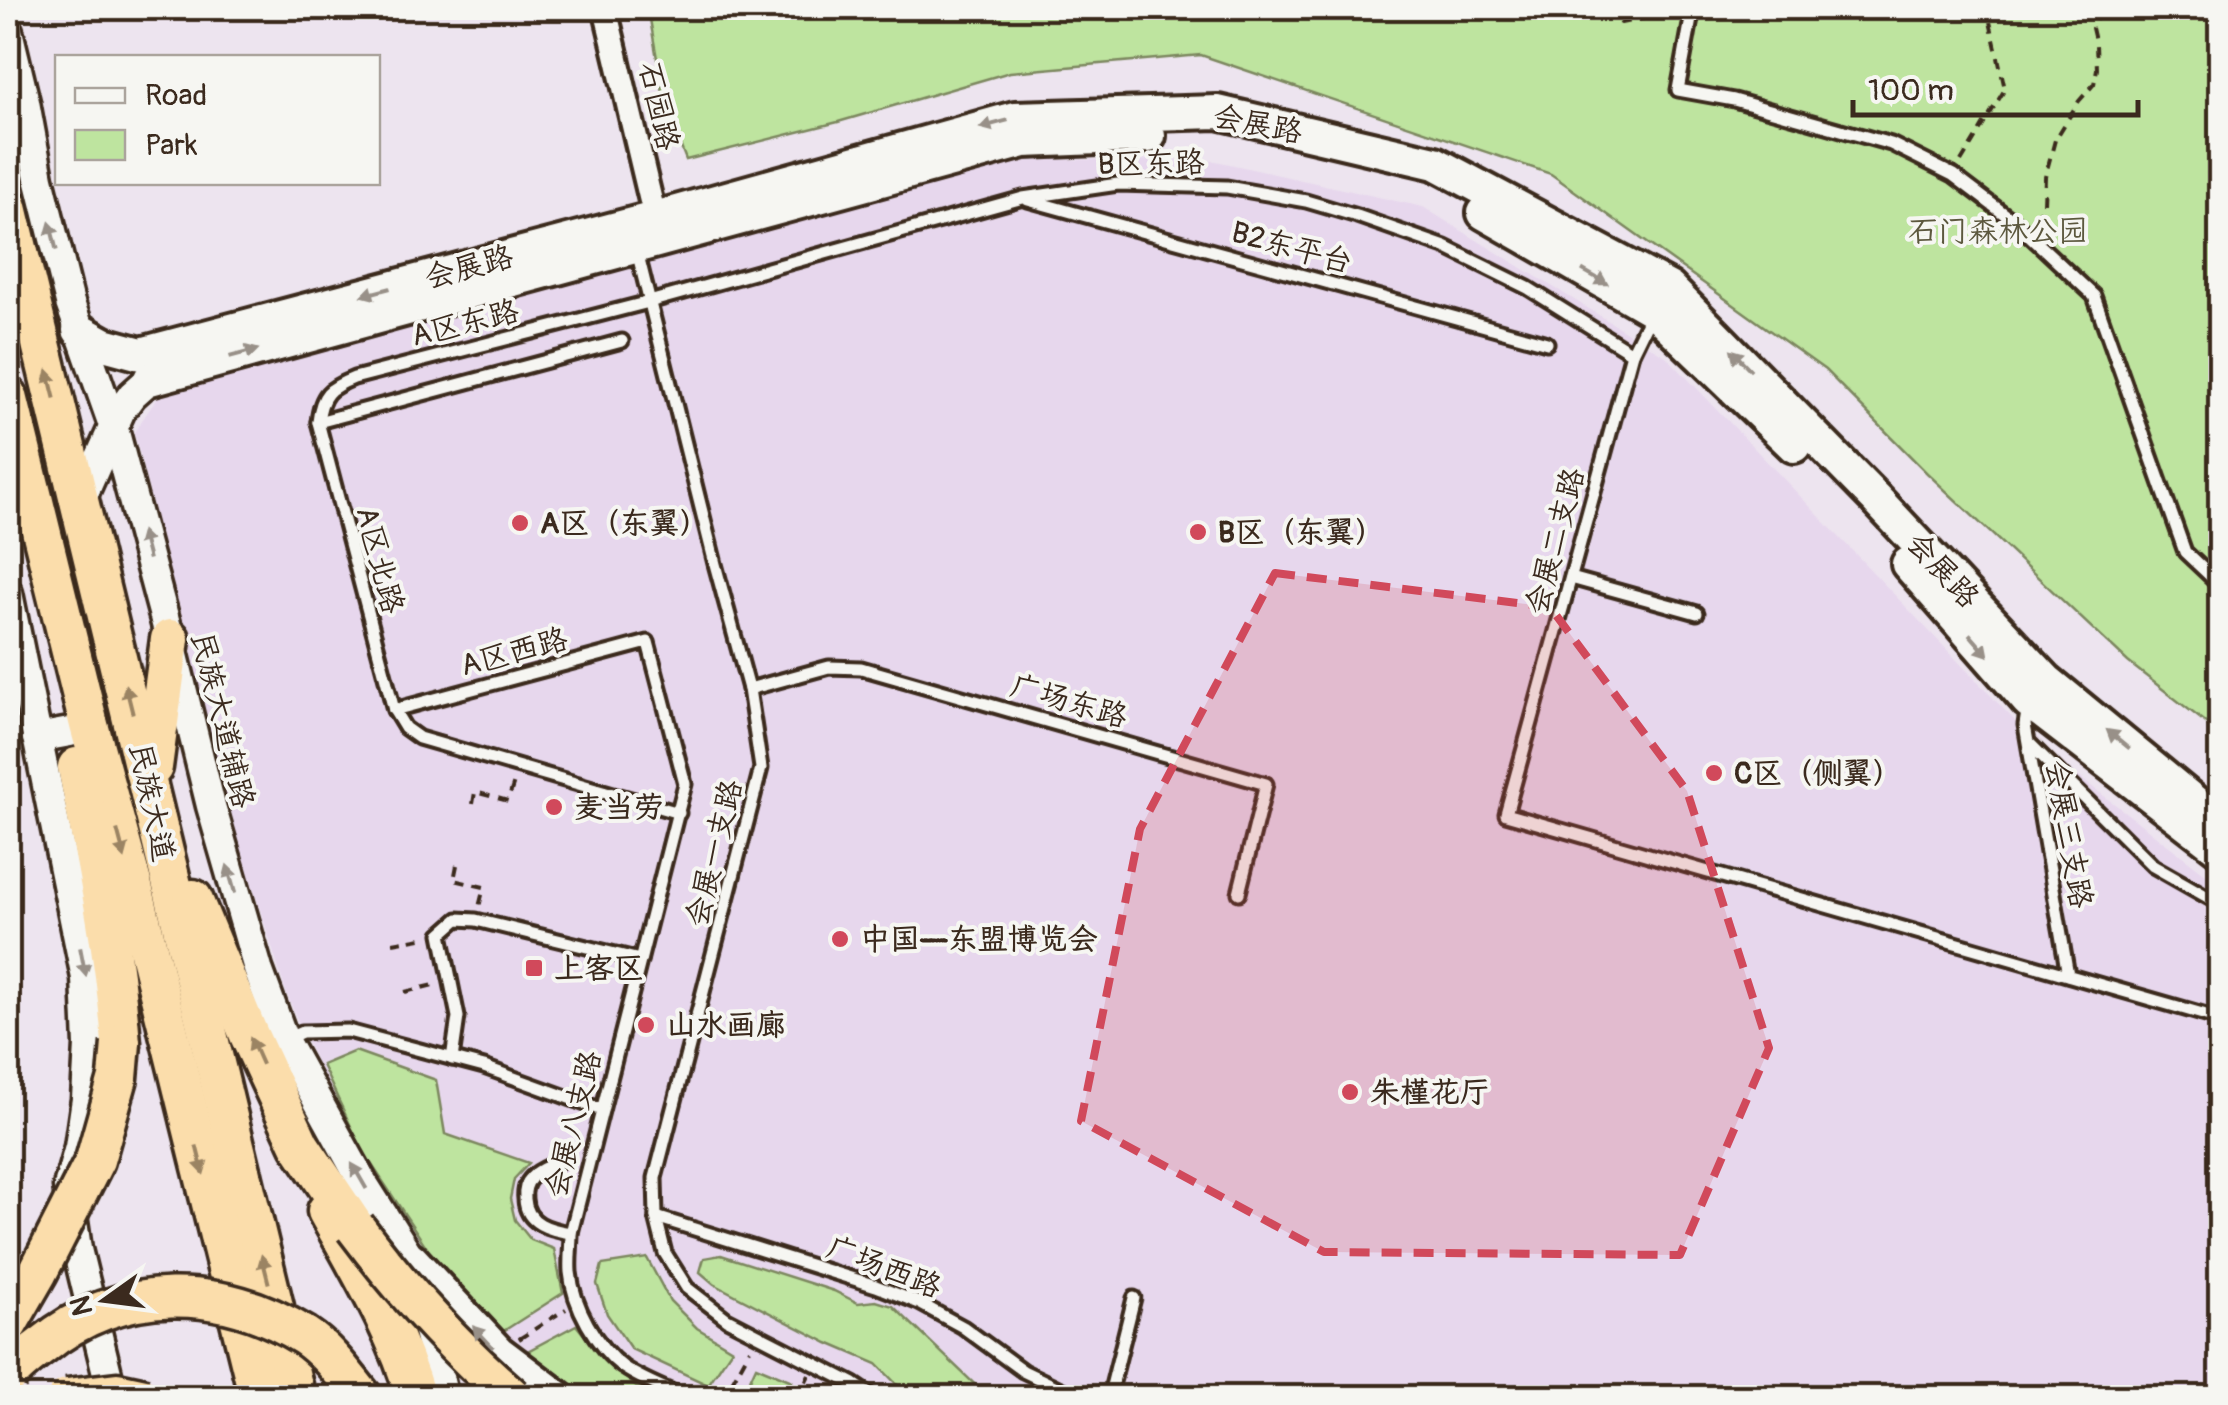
<svg xmlns="http://www.w3.org/2000/svg" width="2228" height="1405" font-family="Pangolin,'LXGW WenKai TC',sans-serif">
	<rect width="100%" height="100%" fill="#ede4ef"/>
	<filter id="ink" filterUnits="userSpaceOnUse"><feTurbulence type="fractalNoise" baseFrequency=".01" numOctaves="2"/><feDisplacementMap in="SourceGraphic" scale="20" xChannelSelector="R" yChannelSelector="G"/><feConvolveMatrix kernelMatrix="1 2 1 2 8 2 1 2 1" color-interpolation-filters="sRGB"/></filter>
	<g filter="url(#ink)">
		<!-- built -->
		<path fill="#e7d7ed" d="M1007,159L1216,161L1423,207L1667,357L2039,746L2207,875L2220,882V1397H584L540,1372L422,1250L360,1151L302,1032L285,989L236,833L134,432L158,397Z"/>
		<!-- green -->
		<g fill="#bee49f" stroke="#7c875e" stroke-width="2.5">
			<path d="M648,8H2220V734L2128,662L1927,473L1825,370L1551,174L1201,55L1010,72L838,122L686,160L666,109Z"/>
			<path d="M355,1051L436,1080L445,1134L529,1163L514,1179L510,1199L515,1220L531,1240L554,1249L563,1293L502,1332L429,1251L362,1150L322,1065Z"/>
			<path d="M721,1255L834,1291L858,1303L876,1301L893,1306L988,1397H909L877,1364L828,1343L714,1284L700,1272L704,1258Z"/>
			<path d="M647,1258L670,1301L697,1328L732,1349L708,1385L631,1349L607,1314L597,1284L602,1265Z"/>
			<path d="M576,1325L603,1358L636,1387L668,1397H580L524,1353Z"/>
			<path d="M756,1366L792,1381L785,1397H742Z"/>
		</g>
		<g fill="none" stroke-linecap="round" stroke-linejoin="round">
			<!-- service casing -->
			<g stroke="#3b2a1e" stroke-width="19">
				<g id="service">
					<path d="M1693,8L1678,90L1734,100L1891,144L1953,175L2015,222L2094,296L2185,552L2220,585"/>
					<path d="M1028,200L1547,343"/>
					<path d="M637,251L715,564L749,689L761,768L655,1178L656,1217L665,1253L687,1288L727,1319L854,1384L875,1398"/>
					<path d="M1652,312L1632,353L1506,814L2220,1019"/>
					<path d="M318,422L622,341"/>
					<path d="M1571,578L1697,613"/>
					<path d="M749,689L829,667L861,668L1266,784L1239,893"/>
					<path d="M2028,705L2025,725L2068,975"/>
					<path d="M394,710L648,642L685,784L571,1233C571,1246 569,1259 570,1272C573,1305 596,1347 623,1367C642,1380 666,1389 687,1398"/>
					<path d="M2030,744L2153,866L2220,904"/>
					<path d="M679,813L419,738L405,728L394,710L318,422C321,394 329,388 354,378L649,302L1023,198L1118,184L1227,187L1306,201L1357,216L1445,247L1528,288L1632,353"/>
					<path d="M284,1040L302,1032L348,1031L484,1067L602,1110"/>
					<path d="M452,1059L458,1017L441,934L458,919L476,920L640,960"/>
					<path d="M560,1161C551,1166 539,1169 532,1177C526,1183 524,1190 525,1199C526,1224 550,1230 571,1233"/>
					<path d="M656,1217L876,1286L919,1303L963,1327L1023,1371L1079,1398"/>
					<path d="M1109,1398L1134,1298"/>
				</g>
			</g>
			<!-- minor casing -->
			<g stroke="#3b2a1e" stroke-width="30">
				<path id="minor" d="M605,8L655,218"/>
			</g>
			<!-- tertiary casing -->
			<g stroke="#3b2a1e" stroke-width="35">
				<g id="tertiary">
					<path d="M8,31L25,102L39,178L70,303L113,425L170,639L211,806L258,969L284,1040L363,1183L411,1259L444,1398"/>
					<path d="M80,502L121,410L132,395L150,379"/>
					<path d="M8,593L86,978L89,1045L86,1099L79,1147L68,1187L77,1249L113,1398"/>
					<path d="M37,738L70,732"/>
				</g>
			</g>
			<!-- secondary casing -->
			<g stroke="#3b2a1e" stroke-width="40">
				<g id="secondary">
					<path d="M1484,213L1653,310L1794,446"/>
					<path d="M79,330L104,344L141,354L655,218L1015,118L1218,112L1435,163L1669,288L1875,498L2046,680L2220,823"/>
					<path d="M150,379L1024,141L1149,136"/>
					<path d="M1908,564L2028,701L2220,849"/>
					<path d="M411,1259L498,1352L559,1398"/>
				</g>
			</g>
			<!-- trunk casing -->
			<g stroke="#3b2a1e" stroke-width="45">
				<g id="trunk">
					<path d="M8,207C105,604 199,1001 296,1398"/>
					<path d="M8,396L89,725L132,883L259,1398"/>
					<path d="M77,767C95,859 114,949 121,1043"/>
					<path d="M153,767L170,639"/>
					<path d="M193,899L249,1035L300,1145L355,1227"/>
					<path d="M327,1211C360,1271 397,1331 416,1398"/>
				</g>
			</g>
			<!-- path -->
			<g stroke="#3b2a1e" stroke-width="4" stroke-dasharray="10 8" stroke-linecap="butt">
				<path d="M1609,8L1621,23L1679,11"/>
				<path d="M1961,162L2005,89L1987,8"/>
				<path d="M2036,219L2044,204L2045,177L2055,140L2079,101L2094,84L2097,69L2096,45L2092,28L2101,8"/>
				<path d="M473,804L475,792L508,801L515,779"/>
				<path d="M457,865L454,880L484,887L479,907"/>
				<path d="M393,943L427,937"/>
				<path d="M405,992L434,985"/>
				<path d="M519,1339L566,1309"/>
				<path d="M723,1398L750,1349"/>
				<path d="M798,1398L809,1375"/>
			</g>
			<!-- service -->
			<use href="#service" stroke="#f6f6f2" stroke-width="11"/>
			<!-- minor -->
			<use href="#minor" stroke="#f6f6f2" stroke-width="22"/>
			<!-- tertiary -->
			<use href="#tertiary" stroke="#f6f6f2" stroke-width="28"/>
			<!-- secondary -->
			<use href="#secondary" stroke="#f6f6f2" stroke-width="32"/>
			<!-- trunk -->
			<use href="#trunk" stroke="#fbddab" stroke-width="38"/>
			<!-- trunk-bridge casing -->
			<g stroke="#3b2a1e" stroke-width="45" stroke-linecap="butt">
				<g id="trunk-bridge">
					<path d="M355,1227C402,1290 454,1347 513,1398"/>
					<path d="M8,1324L38,1272L95,1160L118,1078L121,1043"/>
					<path d="M8,1376C17,1364 30,1355 42,1346C120,1282 221,1284 305,1336C328,1351 346,1377 363,1398"/>
					<path d="M67,1398L117,1392L145,1398"/>
				</g>
			</g>
			<!-- trunk-bridge -->
			<use href="#trunk-bridge" stroke="#fbddab" stroke-width="38"/>
		</g>
		<!-- one-way arrows -->
		<defs><path id="oneway-solid" d="M-6-.8H1V-3.2L6.5 0L1 3.2V.8H-6Z" transform="scale(2.5)"/></defs>
		<g fill="#989088">
			<use href="#oneway-solid" transform="translate(994 124) rotate(165)"/>
			<use href="#oneway-solid" transform="translate(53 236) rotate(-104)"/>
			<use href="#oneway-solid" transform="translate(1595 277) rotate(30)"/>
			<use href="#oneway-solid" transform="translate(376 292) rotate(165)"/>
			<use href="#oneway-solid" transform="translate(244 353) rotate(-15)"/>
			<use href="#oneway-solid" transform="translate(1741 360) rotate(-134)"/>
			<use href="#oneway-solid" transform="translate(145 545) rotate(-105)"/>
			<use href="#oneway-solid" transform="translate(1979 645) rotate(49)"/>
			<use href="#oneway-solid" transform="translate(2118 739) rotate(-141)"/>
			<use href="#oneway-solid" transform="translate(231 879) rotate(-106)"/>
			<use href="#oneway-solid" transform="translate(83 962) rotate(79)"/>
			<use href="#oneway-solid" transform="translate(359 1176) rotate(-120)"/>
			<use href="#oneway-solid" transform="translate(483 1337) rotate(-133)"/>
		</g>
		<g fill="#9b8464">
			<use href="#oneway-solid" transform="translate(51 384) rotate(-104)"/>
			<use href="#oneway-solid" transform="translate(129 699) rotate(-104)"/>
			<use href="#oneway-solid" transform="translate(121 844) rotate(75)"/>
			<use href="#oneway-solid" transform="translate(256 1051) rotate(-114)"/>
			<use href="#oneway-solid" transform="translate(200 1160) rotate(76)"/>
			<use href="#oneway-solid" transform="translate(265 1269) rotate(-104)"/>
		</g>
	</g>
	<!-- marked area -->
	<path fill="#d1495b" fill-opacity="0.2" stroke="#d1495b" stroke-width="8" stroke-dasharray="20 12" stroke-linejoin="round" d="M1275,573L1550,607L1687,791L1769,1048L1680,1255L1324,1252L1081,1121L1140,829Z"/>
	<!-- markers -->
	<g fill="#d1495b" stroke="#f6f6f2" stroke-width="4">
		<circle cx="520" cy="523" r="10"/>
		<circle cx="1198" cy="532" r="10"/>
		<circle cx="1714" cy="773" r="10"/>
		<circle cx="554" cy="807" r="10"/>
		<circle cx="840" cy="939" r="10"/>
		<rect x="524" y="958" width="20" height="20" rx="5"/>
		<circle cx="646" cy="1025" r="10"/>
		<circle cx="1350" cy="1092" r="10"/>
	</g>
	<g text-anchor="middle" stroke-width="8" stroke-linejoin="round" paint-order="stroke">
		<!-- street labels -->
		<g font-size="30" fill="#3b2a1e" stroke="#f6f6f2">
			<text transform="translate(659 106) rotate(77)" y="10">石园路</text>
			<text transform="translate(1258 124) rotate(11)" y="10">会展路</text>
			<text transform="translate(1151 163) rotate(-1)" y="10">B区东路</text>
			<text transform="translate(1292 247) rotate(15)" y="10">B2东平台</text>
			<text transform="translate(469 267) rotate(-15)" y="10">会展路</text>
			<text transform="translate(465 323) rotate(-14)" y="10">A区东路</text>
			<text transform="translate(1555 541) rotate(-75)" y="10">会展二支路</text>
			<text transform="translate(380 560) rotate(75)" y="10">A区北路</text>
			<text transform="translate(1943 570) rotate(47)" y="10">会展路</text>
			<text transform="translate(514 652) rotate(-15)" y="10">A区西路</text>
			<text transform="translate(1069 701) rotate(16)" y="10">广场东路</text>
			<text transform="translate(223 720) rotate(76)" y="10">民族大道辅路</text>
			<text transform="translate(152 802) rotate(78)" y="10">民族大道</text>
			<text transform="translate(2069 834) rotate(80)" y="10">会展三支路</text>
			<text transform="translate(714 853) rotate(-76)" y="10">会展一支路</text>
			<text transform="translate(573 1124) rotate(-76)" y="10">会展八支路</text>
			<text transform="translate(884 1267) rotate(21)" y="10">广场西路</text>
		</g>
		<!-- park labels -->
		<g font-size="30" fill="#5c583e" stroke="#f6f6f2">
			<text x="1998" y="241">石门森林公园</text>
		</g>
		<!-- poi labels -->
		<g font-size="30" font-weight="bold" fill="#3b2a1e" stroke="#f6f6f2" text-anchor="start">
			<text x="540" y="533">A区（东翼）</text>
			<text x="1218" y="542">B区（东翼）</text>
			<text x="1734" y="783">C区（侧翼）</text>
			<text x="574" y="817">麦当劳</text>
			<text x="860" y="949">中国—东盟博览会</text>
			<text x="554" y="978">上客区</text>
			<text x="666" y="1035">山水画廊</text>
			<text x="1370" y="1102">朱槿花厅</text>
		</g>
	</g>
	<!-- margin -->
	<rect width="2228" height="1405" fill="none" stroke="#f6f6f2" stroke-width="40"/>
	<rect x="20" y="20" width="2188" height="1365" fill="none" stroke="#3b2a1e" stroke-width="4" filter="url(#ink)"/>
	<!-- legend -->
	<rect x="55" y="55" width="325" height="130" fill="#f6f6f2" stroke="#aba49d" stroke-width="2.5"/>
	<rect x="75" y="88" width="50" height="15" fill="#f6f6f2" stroke="#aba49d" stroke-width="2.5"/>
	<text x="145" y="105" font-size="30" fill="#3b2a1e">Road</text>
	<rect x="75" y="130" width="50" height="30" fill="#bee49f" stroke="#aba49d" stroke-width="2.5"/>
	<text x="145" y="155" font-size="30" fill="#3b2a1e">Park</text>
	<!-- north arrow -->
	<g transform="translate(105 1300) rotate(256)" stroke="#f6f6f2" stroke-width="8" paint-order="stroke">
	<path d="M0-8L18 38L0 25L-18 38Z" fill="#3b2a1e"/>
	<text y="-15" font-size="28" font-weight="bold" text-anchor="middle" fill="#3b2a1e">N</text>
	</g>
	<!-- scale -->
	<path d="M1853 100v15h285v-15" fill="none" stroke="#3b2a1e" stroke-width="5"/>
	<text x="1868" y="100" font-size="30" fill="#3b2a1e" stroke="#f6f6f2" stroke-width="8" paint-order="stroke">100 m</text>
</svg>
